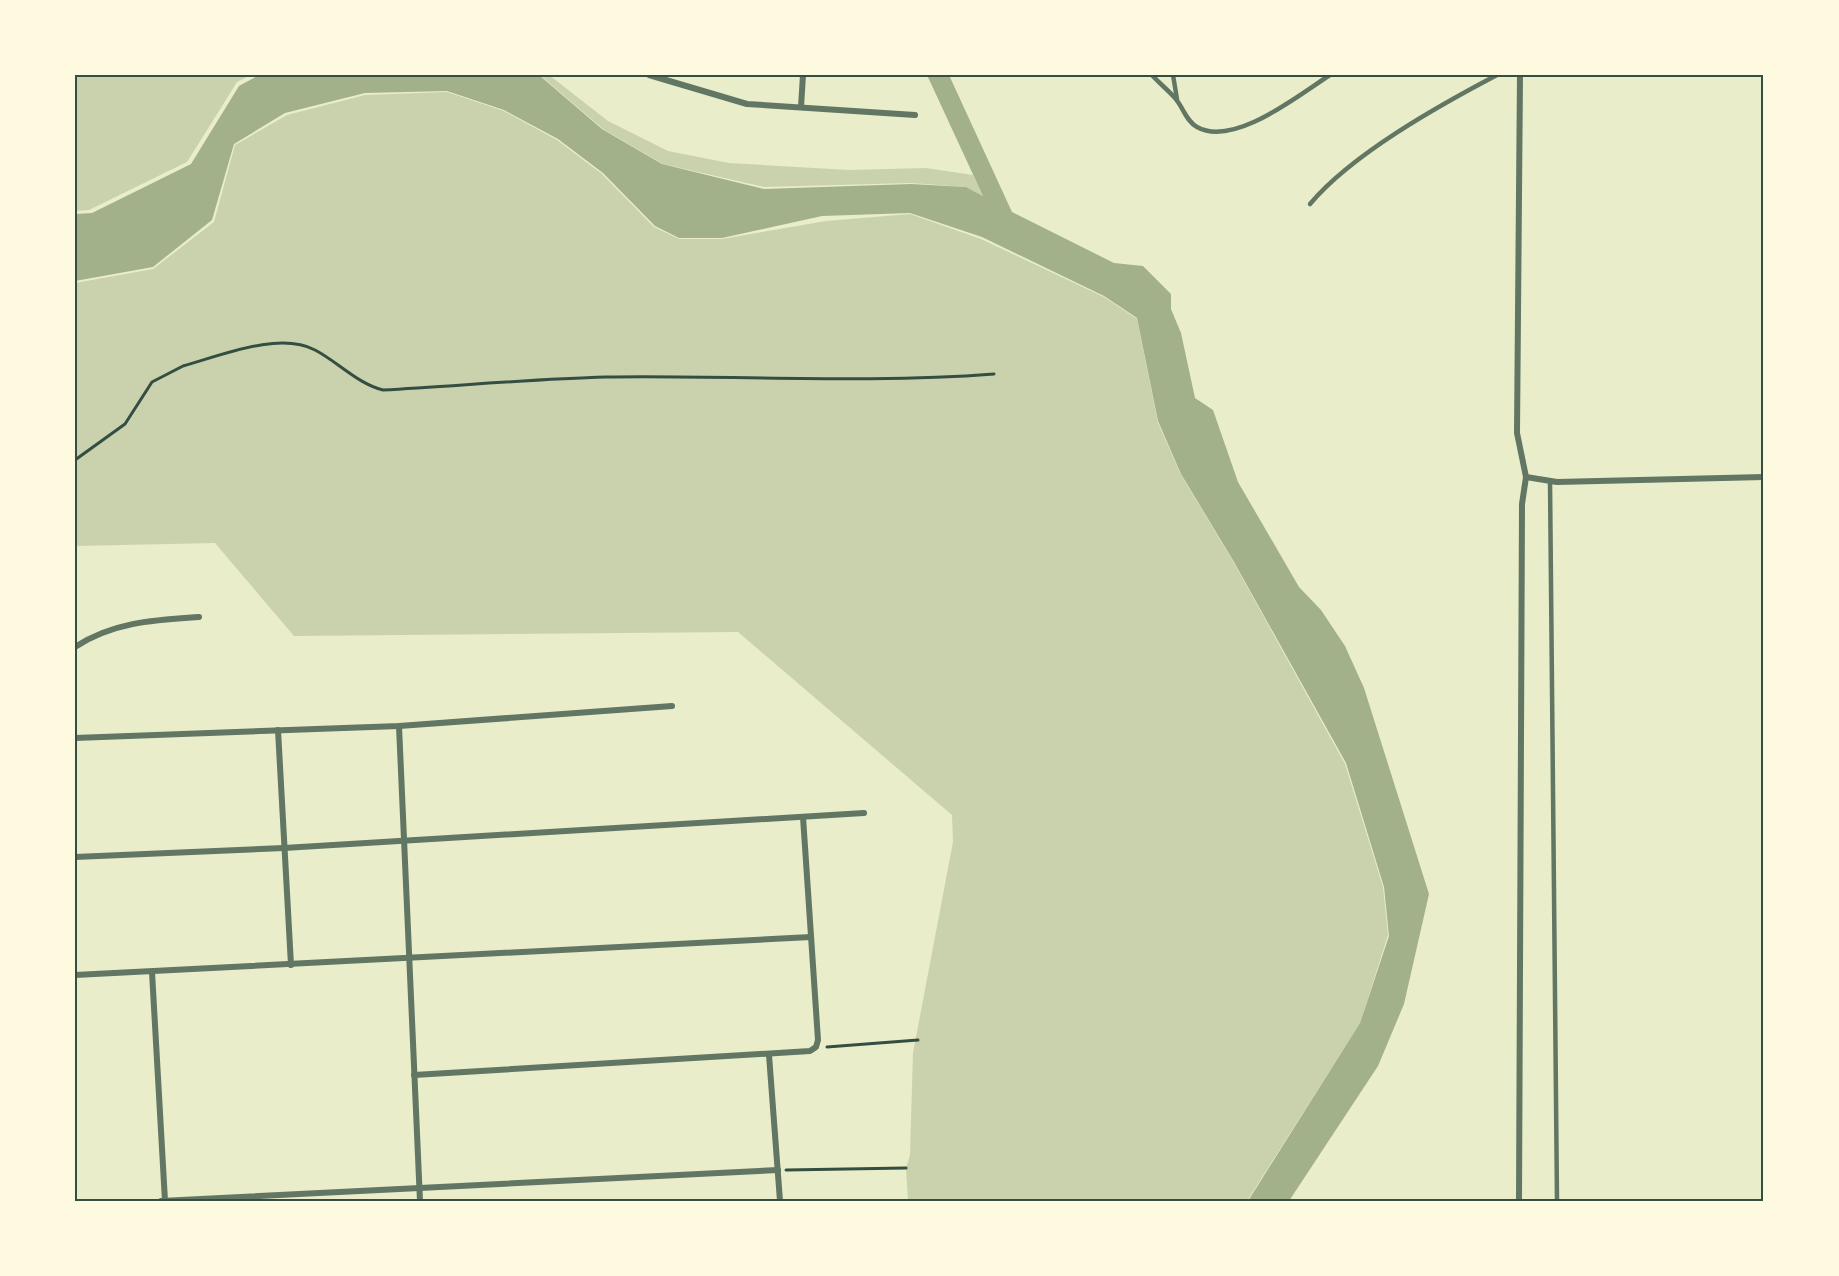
<svg xmlns="http://www.w3.org/2000/svg" width="1839" height="1276" font-family="Mulish,sans-serif">
	<rect width="100%" height="100%" fill="#e9edc9"/>
	<!-- green -->
	<g fill="#cad2ad">
		<path d="M75,75H251L237,82L187,162L89,210L75,211Z"/>
		<path d="M540,75H549L608,121L668,151L729,163L849,170L926,168L973,175L983,196L966,187L911,183L764,187L663,164L603,129Z"/>
		<path d="M447,92L504,111L557,140L602,174L654,227L679,239H722L826,221L910,214L981,239L1104,297L1137,319L1158,423L1181,475L1234,563L1345,764L1383,887L1388,935L1360,1023L1247,1201H908L906,1168L910,1155L913,1053L953,842L952,815L738,632L294,636L215,543L75,546V283L153,269L214,222L235,145L287,115L365,95Z"/>
	</g>
	<!-- water -->
	<path fill="#a3b18a" d="M259,75H539L602,129L662,164L764,189L911,184L966,187L983,196L927,75H949L1012,212L1114,263L1143,266L1171,294V309L1181,333L1195,398L1213,410L1238,482L1299,587L1321,610L1345,646L1364,688L1429,894L1404,1004L1378,1066L1289,1201H1248L1360,1023L1389,936L1384,887L1346,763L1234,562L1181,474L1158,421L1137,318L1104,296L982,237L910,213L822,216L722,238H679L655,226L603,173L558,139L504,110L447,91L365,93L285,113L234,144L212,220L153,267L75,281V214L92,213L191,164L239,86Z"/>
	<g fill="none" stroke-linecap="round" stroke-linejoin="round">
		<!-- path -->
		<g stroke="#344e41" stroke-width="3">
			<path d="M75,460L125,424L152,382L183,366C220,356 279,331 315,350C338,362 358,384 383,390C457,386 532,379 606,377C736,375 864,384 994,374"/>
			<path d="M827,1047L918,1040"/>
			<path d="M786,1170L906,1168"/>
		</g>
		<!-- service -->
		<g stroke="#617663" stroke-width="4.5">
			<path d="M1152,75C1159,83 1168,90 1175,98C1183,107 1186,121 1197,127C1234,148 1300,94 1330,75"/>
			<path d="M1173,75L1177,99"/>
			<path d="M1310,204C1352,154 1438,106 1497,75"/>
			<path d="M1550,481L1557,1201"/>
		</g>
		<!-- minor -->
		<g stroke="#617663" stroke-width="6">
			<path d="M649,75L747,104L915,115"/>
			<path d="M801,107L803,75"/>
			<path d="M1526,477L1557,482L1764,477"/>
			<path d="M75,647C113,622 154,620 199,617"/>
			<path d="M399,726L420,1201"/>
			<path d="M278,730L291,965"/>
			<path d="M75,738L399,726L672,706"/>
			<path d="M75,857L284,848L864,813"/>
			<path d="M152,972L165,1201"/>
			<path d="M75,975L811,937"/>
			<path d="M769,1055L780,1201"/>
			<path d="M414,1075L810,1051L816,1047L818,1040L803,817"/>
			<path d="M161,1201L778,1170"/>
			<path d="M1519,1201L1522,504L1526,477L1517,433L1520,75"/>
		</g>
	</g>
	<!-- border -->
	<rect width="1839" height="1276" fill="none" stroke="#fefae0" stroke-width="153"/>
	<rect x="76" y="76" width="1686" height="1124" fill="none" stroke="#344e41" stroke-width="2"/>
</svg>
